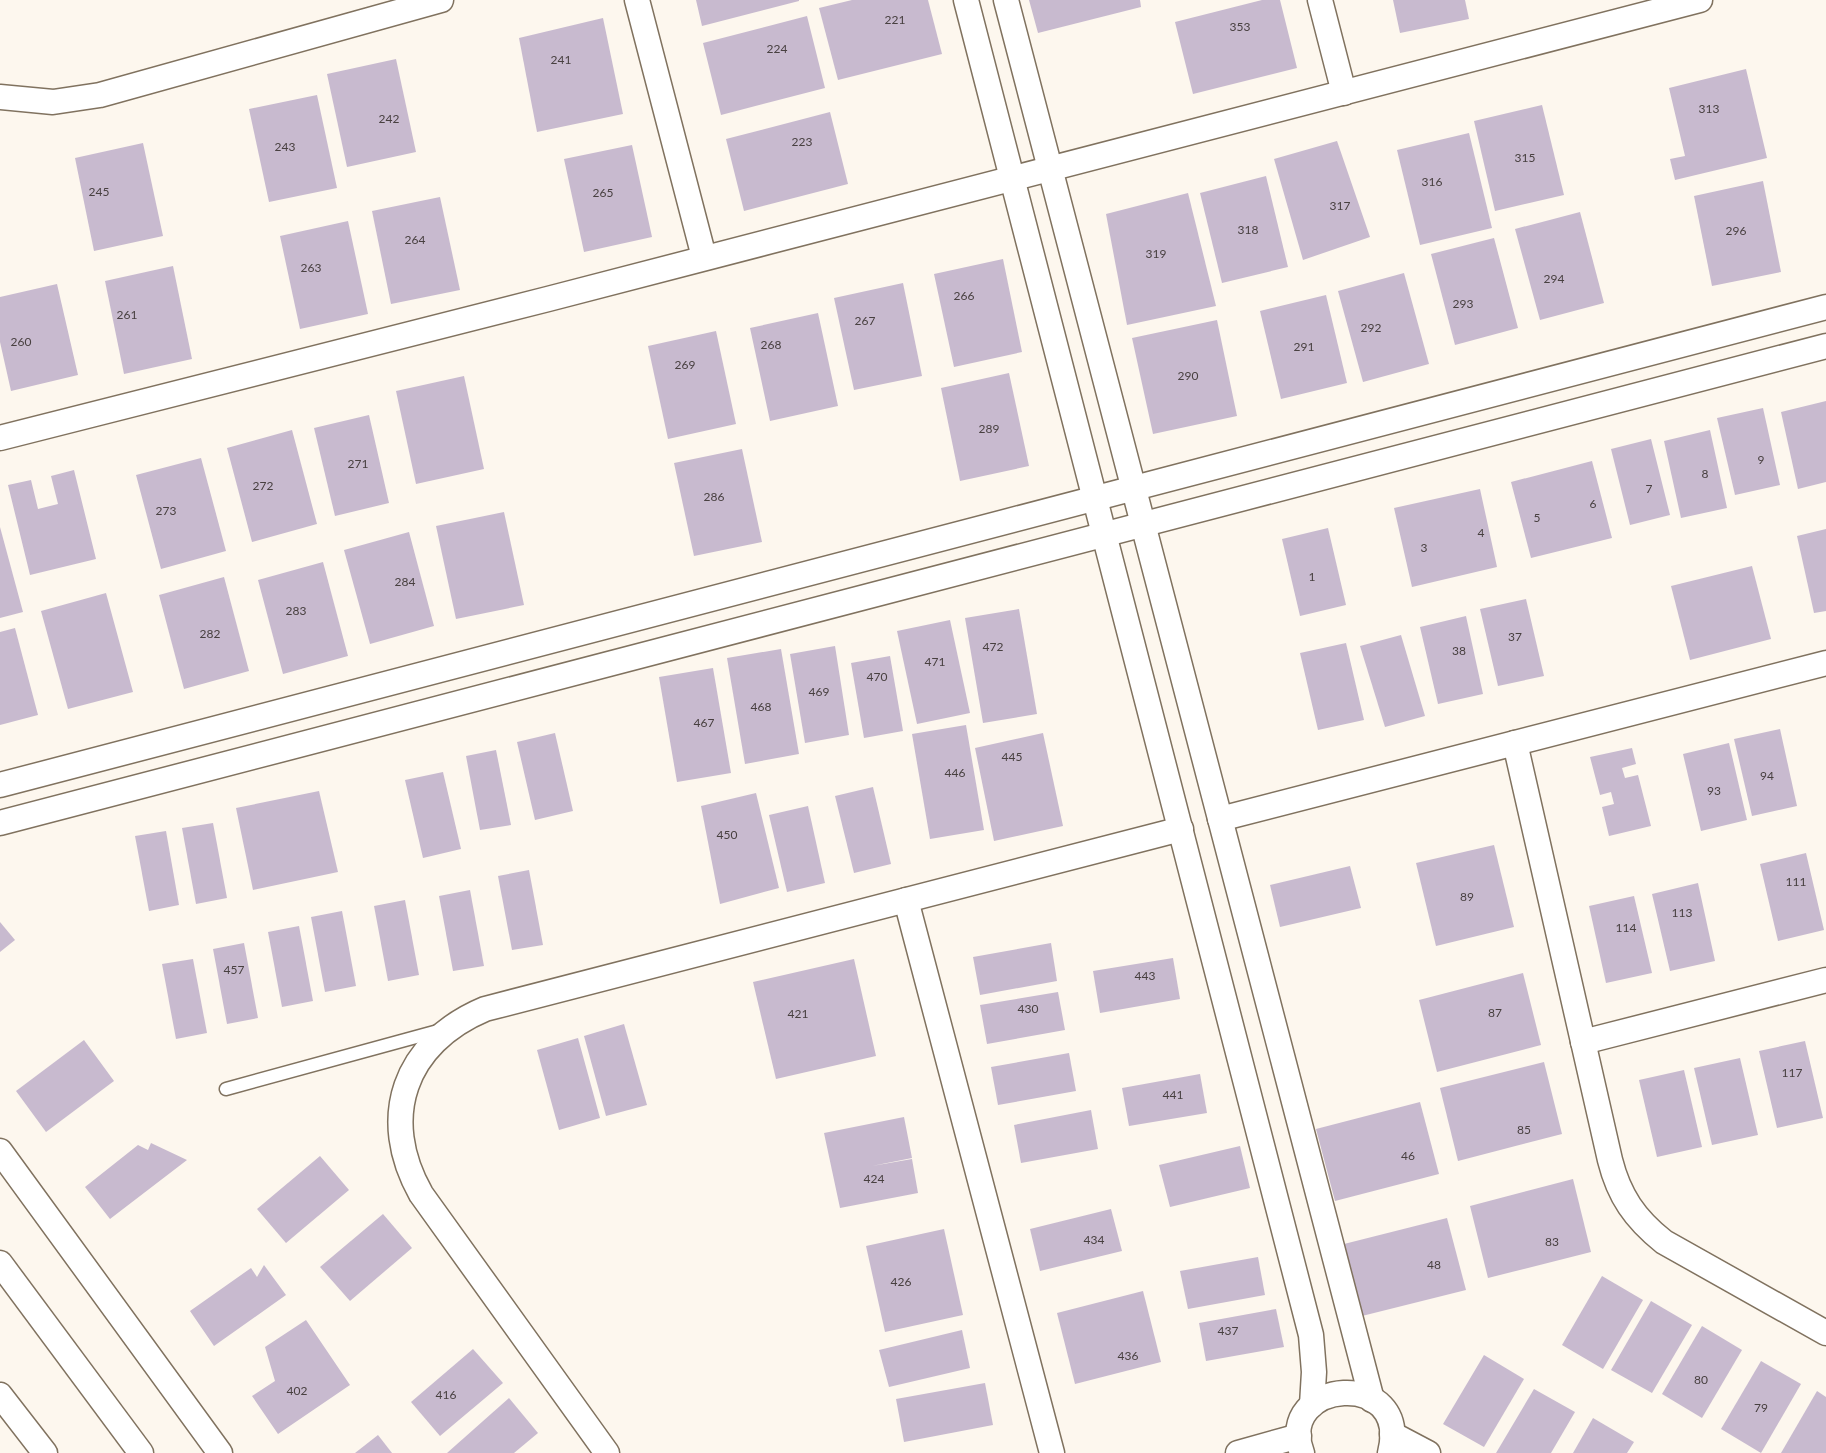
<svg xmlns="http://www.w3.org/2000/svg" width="1826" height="1453" font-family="Lato,sans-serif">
	<rect width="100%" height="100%" fill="#fdf7ee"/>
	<!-- building -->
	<g fill="#c8bacf">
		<path d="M696,0H799V1L702,26Z"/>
		<path d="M852,0H928L942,54L838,80L819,8Z"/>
		<path d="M1029,0H1140L1141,7L1038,33Z"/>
		<path d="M1262,0H1280L1297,68L1193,94L1175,22Z"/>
		<path d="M1393,0H1465L1469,19L1400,33Z"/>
		<path d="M807,16L825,88L721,115L703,43Z"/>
		<path d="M603,18L623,114L537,132L519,38Z"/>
		<path d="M396,59L416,152L347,167L327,74Z"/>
		<path d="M1746,69L1767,158L1675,180L1670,159L1685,156L1669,88Z"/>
		<path d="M317,95L337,188L269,202L249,109Z"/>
		<path d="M1542,105L1564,195L1495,211L1474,121Z"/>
		<path d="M830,112L848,184L744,211L726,139Z"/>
		<path d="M1469,133L1492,228L1420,245L1397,150Z"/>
		<path d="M1337,141L1370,237L1303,260L1274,159Z"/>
		<path d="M143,143L163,236L94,251L75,158Z"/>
		<path d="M632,145L652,237L584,252L564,159Z"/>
		<path d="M1266,176L1288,267L1222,283L1200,193Z"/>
		<path d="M1763,181L1781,272L1712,286L1694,196Z"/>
		<path d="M1188,193L1216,306L1127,325L1106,214Z"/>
		<path d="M440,197L460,290L391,304L372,211Z"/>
		<path d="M1580,212L1604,303L1540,320L1515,229Z"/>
		<path d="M348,221L368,314L300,329L280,236Z"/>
		<path d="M1494,238L1518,328L1455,345L1431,254Z"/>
		<path d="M1003,259L1022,352L954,367L934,274Z"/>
		<path d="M173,266L192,359L124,374L105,281Z"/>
		<path d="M1404,273L1429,364L1363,382L1338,291Z"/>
		<path d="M903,283L922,376L854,390L834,298Z"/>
		<path d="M57,284L78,375L11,391L0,342V297Z"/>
		<path d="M1326,295L1347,383L1281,399L1260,311Z"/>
		<path d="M818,313L838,406L770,421L750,328Z"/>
		<path d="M1217,320L1237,416L1153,434L1132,338Z"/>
		<path d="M716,331L736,424L668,439L648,346Z"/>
		<path d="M1009,373L1029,466L960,481L941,388Z"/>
		<path d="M464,376L484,469L416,484L396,391Z"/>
		<path d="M1826,401V482L1798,489L1781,412Z"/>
		<path d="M1763,408L1780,485L1735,495L1717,418Z"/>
		<path d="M369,415L389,503L335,516L314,428Z"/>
		<path d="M292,430L317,524L252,542L227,448Z"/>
		<path d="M1710,430L1727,508L1681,518L1664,441Z"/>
		<path d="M1651,439L1670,515L1630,525L1611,449Z"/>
		<path d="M742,449L762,542L694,556L674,463Z"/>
		<path d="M201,458L226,551L161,569L136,475Z"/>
		<path d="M1592,461L1612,538L1531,558L1511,482Z"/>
		<path d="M74,470L96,559L30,575L8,485L31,480L38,509L58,504L51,476Z"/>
		<path d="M1480,489L1497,567L1412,587L1394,508Z"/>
		<path d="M504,512L524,605L456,619L436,526Z"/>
		<path d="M0,527L23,612L0,618Z"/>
		<path d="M1328,528L1346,605L1300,616L1282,539Z"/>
		<path d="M1826,529V611L1814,613L1797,536Z"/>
		<path d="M409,532L434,626L370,644L344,550Z"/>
		<path d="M323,562L348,656L283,674L258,580Z"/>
		<path d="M1752,566L1771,639L1690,660L1671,586Z"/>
		<path d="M224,577L249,671L184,689L159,595Z"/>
		<path d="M106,593L133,692L68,709L41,611Z"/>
		<path d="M1526,599L1544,676L1498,686L1480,609Z"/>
		<path d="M1019,609L1037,714L983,723L965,618Z"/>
		<path d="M1466,616L1483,694L1438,704L1420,627Z"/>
		<path d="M950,620L970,713L917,724L897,631Z"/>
		<path d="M15,628L38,715L0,725V632Z"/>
		<path d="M1401,635L1425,716L1385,727L1360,646Z"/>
		<path d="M1346,643L1364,720L1318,730L1300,653Z"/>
		<path d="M835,646L849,735L805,743L790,654Z"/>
		<path d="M781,649L799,754L745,764L727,658Z"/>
		<path d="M890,656L903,731L864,738L851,663Z"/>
		<path d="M713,668L731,773L677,782L659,677Z"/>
		<path d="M966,725L984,830L930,839L912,734Z"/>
		<path d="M1780,729L1797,806L1752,816L1734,739Z"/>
		<path d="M555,733L573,811L535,820L517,742Z"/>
		<path d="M1043,733L1063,826L994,841L975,748Z"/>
		<path d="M1729,743L1747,820L1701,831L1683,754Z"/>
		<path d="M1632,748L1636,764L1622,768L1625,778L1638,775L1651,826L1609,836L1602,807L1614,804L1611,792L1600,795L1590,757Z"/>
		<path d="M496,750L511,825L480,830L466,756Z"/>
		<path d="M443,772L461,849L423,858L405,780Z"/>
		<path d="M873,787L891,864L854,873L835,796Z"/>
		<path d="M319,791L338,872L253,890L236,808Z"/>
		<path d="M756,793L779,888L720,904L701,806Z"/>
		<path d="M808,806L825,883L787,892L769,815Z"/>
		<path d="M213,823L227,898L196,904L182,828Z"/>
		<path d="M166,831L179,905L149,911L135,836Z"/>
		<path d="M1494,845L1514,927L1436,946L1416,863Z"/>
		<path d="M1806,853L1824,930L1778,941L1760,864Z"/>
		<path d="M1350,866L1361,908L1280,927L1270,885Z"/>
		<path d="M529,870L543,945L512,950L498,876Z"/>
		<path d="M1698,883L1715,961L1670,971L1652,894Z"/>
		<path d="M470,890L484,966L453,971L439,896Z"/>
		<path d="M1634,896L1652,973L1606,983L1589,906Z"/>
		<path d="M405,900L419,975L388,981L374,906Z"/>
		<path d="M342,911L356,986L325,992L311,917Z"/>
		<path d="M0,922L15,940L0,952Z"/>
		<path d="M299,926L313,1001L282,1007L268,932Z"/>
		<path d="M244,943L258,1018L227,1024L213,949Z"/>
		<path d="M1051,943L1057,981L980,995L973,957Z"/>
		<path d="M1173,958L1180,999L1100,1013L1093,971Z"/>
		<path d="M193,959L207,1033L176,1039L162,964Z"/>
		<path d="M854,959L876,1056L776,1079L753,982Z"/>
		<path d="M1523,973L1541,1045L1437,1072L1419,1000Z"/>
		<path d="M1058,992L1065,1030L987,1044L980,1005Z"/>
		<path d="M624,1024L647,1105L606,1116L584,1036Z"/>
		<path d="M578,1038L600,1118L559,1130L537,1050Z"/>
		<path d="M84,1040L114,1081L46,1132L16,1091Z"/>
		<path d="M1805,1041L1823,1118L1777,1128L1759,1051Z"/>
		<path d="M1069,1053L1076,1091L998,1105L991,1067Z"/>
		<path d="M1740,1058L1758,1135L1712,1145L1694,1068Z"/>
		<path d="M1544,1062L1562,1134L1458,1161L1440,1088Z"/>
		<path d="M1684,1070L1702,1147L1657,1157L1639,1080Z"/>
		<path d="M1200,1074L1207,1113L1129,1126L1122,1088Z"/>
		<path d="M1420,1102L1439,1174L1335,1201L1316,1129Z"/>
		<path d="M1091,1110L1098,1149L1021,1163L1014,1125Z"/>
		<path d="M904,1117L912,1158L872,1166L912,1159L918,1193L840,1208L824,1133Z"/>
		<path d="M151,1143L187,1160L110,1219L85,1187L138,1145L148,1150Z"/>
		<path d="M1240,1146L1250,1188L1170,1207L1159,1165Z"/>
		<path d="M320,1156L349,1190L286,1243L257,1209Z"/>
		<path d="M1573,1179L1591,1252L1488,1278L1470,1206Z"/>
		<path d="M1111,1209L1122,1251L1040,1271L1030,1229Z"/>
		<path d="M383,1214L412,1248L350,1301L320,1267Z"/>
		<path d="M1447,1218L1466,1290L1362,1316L1344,1244Z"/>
		<path d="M944,1229L963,1315L885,1332L866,1246Z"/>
		<path d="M1258,1257L1265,1295L1188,1309L1180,1271Z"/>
		<path d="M264,1265L286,1295L214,1346L190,1311L251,1268L257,1277Z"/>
		<path d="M1602,1276L1643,1300L1603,1369L1562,1345Z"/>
		<path d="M1143,1291L1161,1362L1075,1384L1057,1313Z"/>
		<path d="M1651,1301L1692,1325L1652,1393L1611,1370Z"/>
		<path d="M1276,1309L1284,1347L1206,1361L1199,1323Z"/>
		<path d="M306,1320L350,1385L278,1434L252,1396L275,1381L265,1347Z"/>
		<path d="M1702,1326L1742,1350L1702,1418L1662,1394Z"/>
		<path d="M962,1330L970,1368L889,1387L879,1350Z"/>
		<path d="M473,1349L503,1383L440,1436L411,1402Z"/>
		<path d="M1484,1355L1524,1379L1484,1447L1443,1424Z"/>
		<path d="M1761,1361L1801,1384L1761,1453L1721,1429Z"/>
		<path d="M985,1383L993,1425L904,1442L896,1399Z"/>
		<path d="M1534,1389L1575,1412L1551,1453H1496Z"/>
		<path d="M1817,1391L1826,1397V1453H1781Z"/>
		<path d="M509,1398L538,1433L514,1453H447Z"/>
		<path d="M1593,1418L1634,1442L1627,1453H1573Z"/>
		<path d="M378,1435L392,1453H355Z"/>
	</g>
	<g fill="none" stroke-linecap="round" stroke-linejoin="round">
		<!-- lane casing -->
		<g stroke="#80725f" stroke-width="15">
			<path id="lane" d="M226,1089L438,1031"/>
		</g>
		<!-- street casing -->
		<g stroke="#80725f" stroke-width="27">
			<g id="street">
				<path d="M637,0L704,257"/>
				<path d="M966,0L1311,1335L1314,1372L1312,1405"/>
				<path d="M1006,0L1372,1400"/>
				<path d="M1320,0L1344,93"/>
				<path d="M0,97L53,102L100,95L441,0"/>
				<path d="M0,438L548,299L1700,0"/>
				<path d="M1515,743L1610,1160C1619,1196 1635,1219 1664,1242L1826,1333"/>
				<path d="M0,785L1826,307"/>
				<path d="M1220,819L1826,663"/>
				<path d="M0,823L1826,346"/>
				<path d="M906,900L1052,1453"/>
				<path d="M1583,1042L1826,980"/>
				<path d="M0,1151L220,1453"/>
				<path d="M0,1263L141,1453"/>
				<path d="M0,1395L45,1453"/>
				<path d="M1392,1434L1428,1453"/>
				<path d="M607,1453L421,1194C378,1118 404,1043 485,1009L1181,829"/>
				<path d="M1238,1453L1299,1436"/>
				<path d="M1302,1453C1274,1379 1412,1367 1390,1453"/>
			</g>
		</g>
		<!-- lane -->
		<use href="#lane" stroke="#fff" stroke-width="12"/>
		<!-- street -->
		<use href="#street" stroke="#fff" stroke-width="24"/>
	</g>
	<g text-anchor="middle" stroke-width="4.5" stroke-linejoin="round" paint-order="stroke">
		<!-- number labels -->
		<g font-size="12" fill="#484040">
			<text x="895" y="24">221</text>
			<text x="1240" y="31">353</text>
			<text x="777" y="53">224</text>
			<text x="561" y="64">241</text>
			<text x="1709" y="113">313</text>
			<text x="389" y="123">242</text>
			<text x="802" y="146">223</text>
			<text x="285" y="151">243</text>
			<text x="1525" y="162">315</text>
			<text x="1432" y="186">316</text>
			<text x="99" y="196">245</text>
			<text x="603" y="197">265</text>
			<text x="1340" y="210">317</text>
			<text x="1248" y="234">318</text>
			<text x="1736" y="235">296</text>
			<text x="415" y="244">264</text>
			<text x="1156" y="258">319</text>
			<text x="311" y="272">263</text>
			<text x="1554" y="283">294</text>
			<text x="964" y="300">266</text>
			<text x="1463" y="308">293</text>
			<text x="127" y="319">261</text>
			<text x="865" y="325">267</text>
			<text x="1371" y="332">292</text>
			<text x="21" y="346">260</text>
			<text x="771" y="349">268</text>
			<text x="1304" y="351">291</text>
			<text x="685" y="369">269</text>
			<text x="1188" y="380">290</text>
			<text x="989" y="433">289</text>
			<text x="1761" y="464">9</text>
			<text x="358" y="468">271</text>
			<text x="1705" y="478">8</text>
			<text x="263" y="490">272</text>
			<text x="1649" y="493">7</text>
			<text x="714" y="501">286</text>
			<text x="1593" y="508">6</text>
			<text x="166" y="515">273</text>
			<text x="1537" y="522">5</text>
			<text x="1481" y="537">4</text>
			<text x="1424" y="552">3</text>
			<text x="1312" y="581">1</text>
			<text x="405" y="586">284</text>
			<text x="296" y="615">283</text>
			<text x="210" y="638">282</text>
			<text x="1515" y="641">37</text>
			<text x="993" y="651">472</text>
			<text x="1459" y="655">38</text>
			<text x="935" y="666">471</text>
			<text x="877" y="681">470</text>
			<text x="819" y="696">469</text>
			<text x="761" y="711">468</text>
			<text x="704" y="727">467</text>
			<text x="1012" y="761">445</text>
			<text x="955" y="777">446</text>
			<text x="1767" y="780">94</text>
			<text x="1714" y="795">93</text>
			<text x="727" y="839">450</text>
			<text x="1796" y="886">111</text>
			<text x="1467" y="901">89</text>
			<text x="1682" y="917">113</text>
			<text x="1626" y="932">114</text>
			<text x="234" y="974">457</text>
			<text x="1145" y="980">443</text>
			<text x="1028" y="1013">430</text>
			<text x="1495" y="1017">87</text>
			<text x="798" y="1018">421</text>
			<text x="1792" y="1077">117</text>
			<text x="1173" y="1099">441</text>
			<text x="1524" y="1134">85</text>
			<text x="1408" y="1160">46</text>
			<text x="874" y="1183">424</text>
			<text x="1094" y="1244">434</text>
			<text x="1552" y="1246">83</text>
			<text x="1434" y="1269">48</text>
			<text x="901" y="1286">426</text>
			<text x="1228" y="1335">437</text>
			<text x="1128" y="1360">436</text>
			<text x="1701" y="1384">80</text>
			<text x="297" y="1395">402</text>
			<text x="446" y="1399">416</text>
			<text x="1761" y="1412">79</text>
		</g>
	</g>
</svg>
